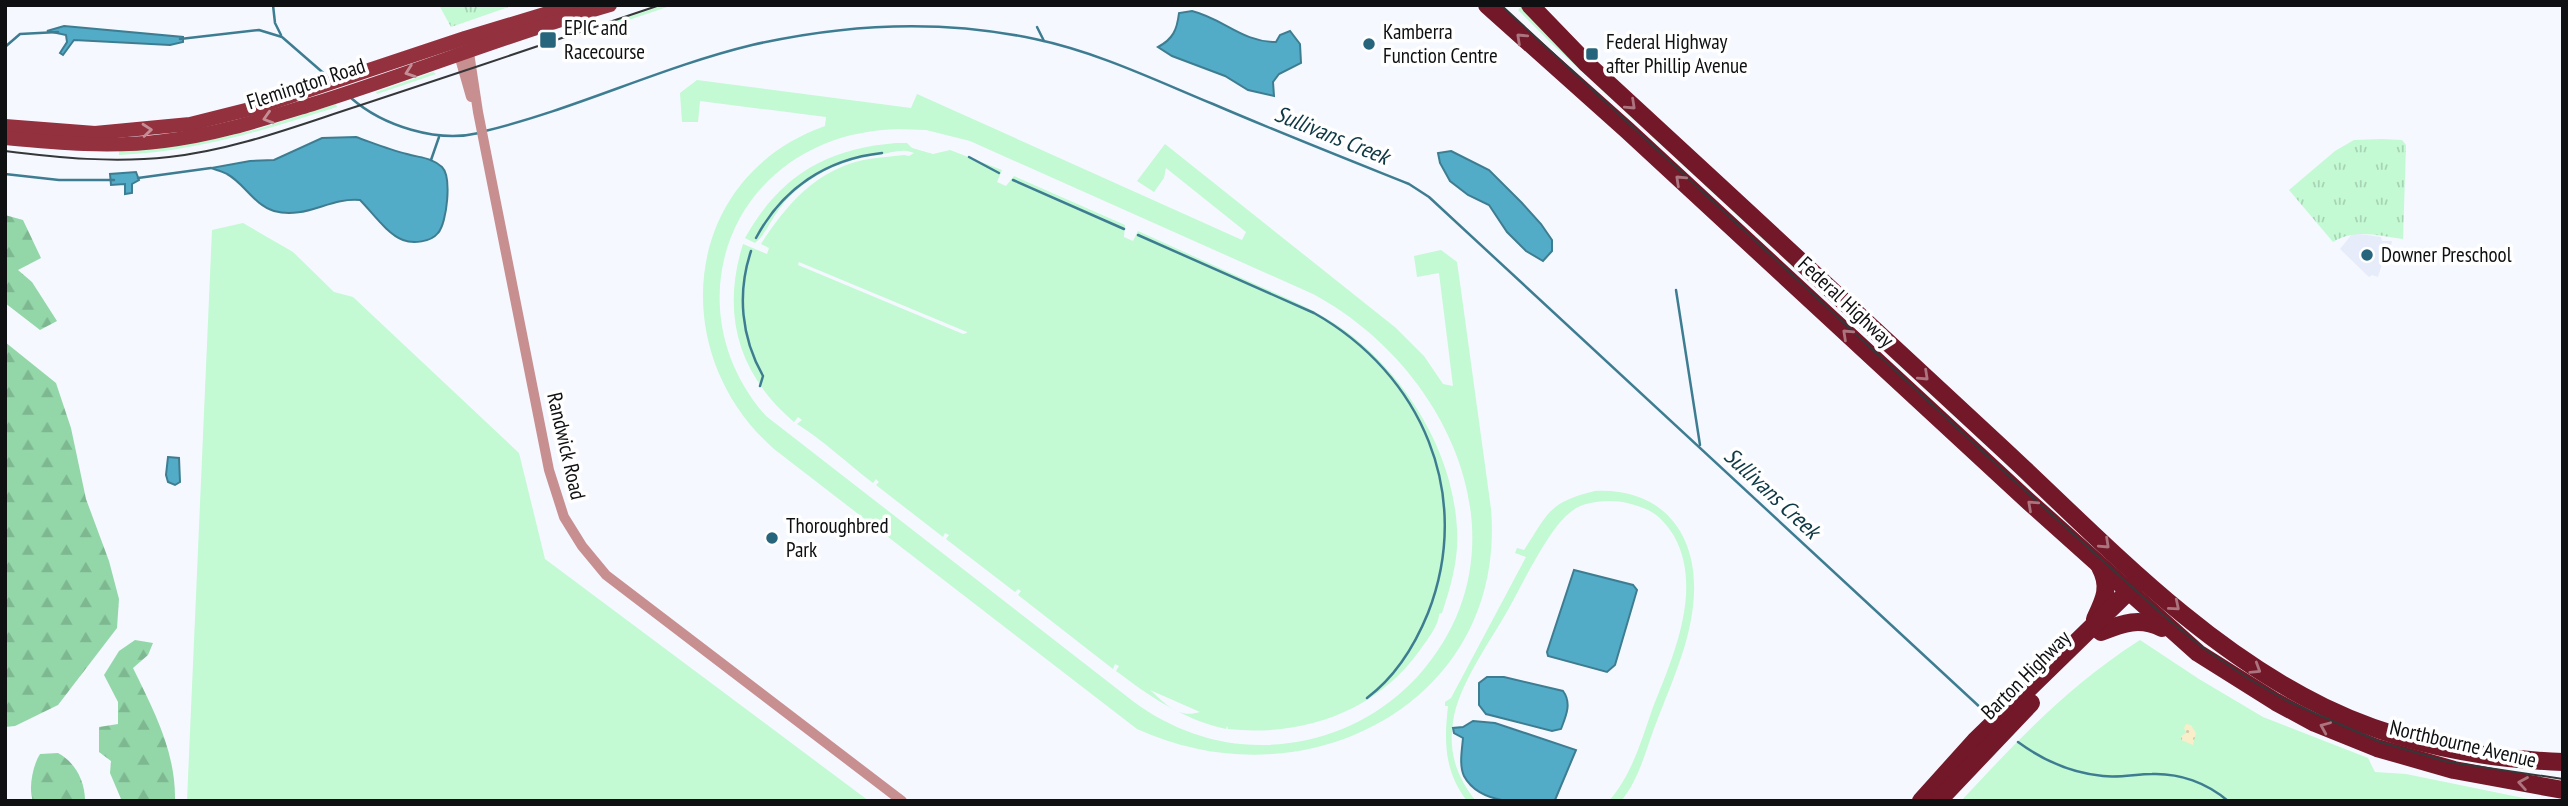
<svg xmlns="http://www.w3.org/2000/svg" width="2568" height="806" font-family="'PT Sans Narrow',sans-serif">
	<defs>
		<pattern id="forest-firs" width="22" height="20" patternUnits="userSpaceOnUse" patternTransform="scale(1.75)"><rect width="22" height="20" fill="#93d7a9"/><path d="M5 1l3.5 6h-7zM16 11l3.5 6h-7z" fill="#7eb890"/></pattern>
		<pattern id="sand-dots" width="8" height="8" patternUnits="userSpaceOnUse" patternTransform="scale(1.75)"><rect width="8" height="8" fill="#f8eec9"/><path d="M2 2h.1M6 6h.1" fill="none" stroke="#d3cbac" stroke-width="1.8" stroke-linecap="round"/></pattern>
		<pattern id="park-tufts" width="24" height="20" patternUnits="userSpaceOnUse" patternTransform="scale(1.75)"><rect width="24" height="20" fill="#c3f9d3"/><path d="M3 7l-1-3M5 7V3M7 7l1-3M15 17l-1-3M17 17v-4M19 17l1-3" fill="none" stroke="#a6d4b4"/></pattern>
	</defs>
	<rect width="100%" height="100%" fill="#f5f8ff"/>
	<!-- built -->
	<path fill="#e7ecfa" d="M2353,233L2381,237L2382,241H2392L2388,262L2383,261L2378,277L2372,275L2369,277L2340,249Z"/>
	<!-- green -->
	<g fill="#c3f9d3" fill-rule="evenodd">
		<path d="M664,5H673L608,27L604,25Z"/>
		<path d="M1521,6L1527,10L2123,572L1551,43L1518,10Z"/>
		<path d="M433,72L436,74L377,94L376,92Z"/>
		<path d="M697,80L911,108L917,94L1242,240L1246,232L1166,168L1164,178L1154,192L1137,181L1165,144L1396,328L1424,356L1443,384L1453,386L1439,273L1417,277L1414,256L1441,250L1457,262L1460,283L1491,509C1507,703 1305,806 1137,729L774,449C665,353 681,177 825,126L826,117L700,101L698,122H682L680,93ZM898,129L926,130L970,141L1313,294C1448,366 1534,547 1418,676C1384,713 1338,737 1289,743C1233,751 1179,735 1134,702L766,416C686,326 712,191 824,144C848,134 873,130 898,129Z"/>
		<path d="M336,104L337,107C265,130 195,152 119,155V151L206,141L258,129Z"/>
		<path d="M896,143H907L912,148L933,154L950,150L1002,170L997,182L1006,186L1014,176L1125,225L1124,237L1133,241L1138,231C1177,249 1216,266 1255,284C1284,297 1314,309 1340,327C1404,372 1453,450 1457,529C1459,558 1451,586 1442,613L1439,614C1439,625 1427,640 1420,650C1375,713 1301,737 1228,729L1227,726L1226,729C1182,719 1151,697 1116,671L1119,666L1115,664L1113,669L1018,595L1021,591L1018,589L1015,592L946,539L949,535L945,533L943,537L876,485L879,482L876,479L873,483C847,463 824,441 797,424L802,420L798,417L794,422C738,374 721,314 743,244L767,254L769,248L761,244C783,210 809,178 849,164C866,158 886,157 904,155L909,156L914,153C902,148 891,153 878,155C840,160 804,177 780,208C771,219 766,234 755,243L745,238C780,176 825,149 896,143ZM799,262L967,332V333L963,334L798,265ZM1150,690L1200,712C1178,719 1166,704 1150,690Z"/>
		<path d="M243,223L293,252L334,292L353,297L519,453L545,559L869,801H187L212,230Z"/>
		<path d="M1595,491C1666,488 1701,538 1693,606C1689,644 1672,682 1658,718C1647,745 1640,779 1621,801H1609C1632,774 1641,742 1652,710C1672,659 1704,590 1674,536C1668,526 1659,515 1648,510C1629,501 1608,498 1586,504C1574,507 1565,516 1557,526C1538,551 1524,581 1509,608C1490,642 1458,685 1453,722C1448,752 1457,778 1476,801H1467C1444,771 1444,741 1448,706H1445V702L1451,698L1526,557L1515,553L1517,548L1524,550C1548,514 1548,502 1595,491Z"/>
		<path d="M2140,640L2199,679L2263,717L2368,758L2375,772L2406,774L2538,801H1961C2019,739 2068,686 2140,640Z"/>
	</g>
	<!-- forest -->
	<g fill="url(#forest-firs)">
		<path d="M5,215L23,220L41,258L18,270L32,282L57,321L40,330L5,303Z"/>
		<path d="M5,342L56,383L71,428L86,499L109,561L119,599L117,628L58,705L15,726L5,727Z"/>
		<path d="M135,640L153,643L148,655L133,668C154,711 176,752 175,801H120L121,799L110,773L111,761L99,752V727L118,724V702L104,675L119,651Z"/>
		<path d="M58,753C75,762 85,781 85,801H33C28,788 33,765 40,754Z"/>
	</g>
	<!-- sand -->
	<path fill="url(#sand-dots)" d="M2186,724L2191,725L2196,733L2193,745L2181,740V736L2186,733L2184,728Z"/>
	<!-- park -->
	<g fill="url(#park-tufts)">
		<path d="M439,5H514L451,27Z"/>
		<path d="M2382,139L2402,140L2406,145L2403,239C2379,236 2355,228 2333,242L2289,190L2335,151L2354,140Z"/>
	</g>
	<!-- water -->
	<g fill="#52acc8" stroke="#3e7d91" stroke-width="2">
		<path d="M1192,11C1224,19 1242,42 1276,42L1280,35L1290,31L1300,44L1301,63L1279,74L1273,82L1274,96L1248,90L1225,76L1172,56L1158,47C1173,39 1177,30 1179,13Z"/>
		<path d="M64,26L183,37V42L170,45L74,40L63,55L60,53L67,42L66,35L47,31Z"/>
		<path d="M356,137C373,143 390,150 407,154C420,158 431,157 442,167C452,177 447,223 438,233C431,242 413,244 403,240C387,234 372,212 360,200C330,197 305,220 274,211C254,205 244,183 227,174C222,171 216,170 211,168L250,161L274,160L322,138Z"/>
		<path d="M1451,151L1489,170L1522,203L1541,224L1552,240V251L1543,261L1526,251L1507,232L1489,205L1468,195L1450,181L1440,163L1438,153Z"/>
		<path d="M136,172L139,180L132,184V193L125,194V184L111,185L110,174Z"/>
		<path d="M168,457L179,458L180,482L175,485L168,482L166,475Z"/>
		<path d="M1574,570L1633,585L1637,590L1615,665L1607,672L1548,656L1547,652Z"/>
		<path d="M1487,677H1504L1563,691C1572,703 1566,716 1561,729L1552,731L1486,714L1479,705V683Z"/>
		<path d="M1473,721L1495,723L1576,750L1555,800C1528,804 1480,806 1464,776C1459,765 1462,750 1463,738L1454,733L1453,728L1463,727Z"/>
	</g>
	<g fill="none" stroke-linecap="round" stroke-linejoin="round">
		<!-- stream -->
		<g stroke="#3e7d91" stroke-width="2.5">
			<path d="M273,5L275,23L281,35"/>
			<path d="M1037,27L1044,41"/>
			<path d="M180,39L259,30L282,37L328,77"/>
			<path d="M5,47L20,34L58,32"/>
			<path d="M351,98C383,126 437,143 479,133"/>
			<path d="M485,131C576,109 661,67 752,45C844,24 942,19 1035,39C1097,52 1155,80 1213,104C1278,132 1344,158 1409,184L1429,197L1983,710"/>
			<path d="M969,157L999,173"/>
			<path d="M431,160L439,137"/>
			<path d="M5,174L59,180H114"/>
			<path d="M138,178L211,168"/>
			<path d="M1013,180L1124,229"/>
			<path d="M1138,235L1314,313C1422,374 1474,495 1428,613C1415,645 1395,677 1367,698"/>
			<path d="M756,238C782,189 826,159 882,153"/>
			<path d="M751,251C737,293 741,337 763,376L760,386"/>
			<path d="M1676,290L1700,445"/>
			<path d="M2018,742C2044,761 2071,773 2103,776C2120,778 2136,774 2152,774C2180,773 2207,783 2228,801"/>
		</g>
		<!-- minor -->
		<g stroke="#c88f91" stroke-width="10">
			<path d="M468,46L478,112L549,470L564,517L582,546L606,575L902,801"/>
			<path d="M457,48L471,97"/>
		</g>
		<!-- major -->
		<g stroke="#93313f" stroke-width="14">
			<path d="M5,126L95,133L190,124L258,107L465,38L574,5"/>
			<path d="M5,138C58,143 111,148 164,141C215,135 264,119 313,104C413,73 509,34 610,5"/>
		</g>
		<!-- highway -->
		<g stroke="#731829" stroke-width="18">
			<path d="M1487,5L1627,130L2027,500L2198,653L2276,702L2315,723L2377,748L2454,770L2563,790"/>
			<path d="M1530,5L1587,64C1726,192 1865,321 2003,449C2103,542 2200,647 2324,707C2398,743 2481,759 2563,762"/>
			<path d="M2095,619C2104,600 2111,587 2100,567"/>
			<path d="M2101,632C2123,623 2140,617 2162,628"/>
			<path d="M1921,801L1975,741L2135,585"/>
			<path d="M1938,801L2031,703"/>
		</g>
		<!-- tram -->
		<g stroke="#353739" stroke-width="2">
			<path d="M1501,5L2010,477L2164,616L2203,648L2249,679L2287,701L2380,742L2448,762L2563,779"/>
			<path d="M5,151C60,158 114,163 169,157C234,150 296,126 358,106C459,73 559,39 660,5"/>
		</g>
	</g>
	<!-- one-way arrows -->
	<defs><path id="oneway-chevron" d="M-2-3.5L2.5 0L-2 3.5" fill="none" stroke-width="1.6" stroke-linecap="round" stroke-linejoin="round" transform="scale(1.75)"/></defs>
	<g stroke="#ab747f">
		<use href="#oneway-chevron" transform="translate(1521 38) rotate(-137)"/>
		<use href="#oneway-chevron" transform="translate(1631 105) rotate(43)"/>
		<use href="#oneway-chevron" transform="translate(1680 180) rotate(-137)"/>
		<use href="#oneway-chevron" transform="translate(1847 334) rotate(-137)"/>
		<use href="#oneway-chevron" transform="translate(1924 376) rotate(43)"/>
		<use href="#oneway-chevron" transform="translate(2032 505) rotate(-138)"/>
		<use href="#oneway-chevron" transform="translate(2105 544) rotate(43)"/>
		<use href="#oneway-chevron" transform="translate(2175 606) rotate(40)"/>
		<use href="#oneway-chevron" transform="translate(2256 669) rotate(32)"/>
		<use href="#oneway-chevron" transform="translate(2325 727) rotate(-157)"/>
		<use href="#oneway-chevron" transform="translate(2523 783) rotate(-170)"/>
	</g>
	<g stroke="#c48e95">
		<use href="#oneway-chevron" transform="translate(410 72) rotate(161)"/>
		<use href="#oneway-chevron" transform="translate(268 118) rotate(163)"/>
		<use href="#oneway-chevron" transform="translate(147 130) rotate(-5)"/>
	</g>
	<!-- markers -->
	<g fill="#26657b" stroke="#fff" stroke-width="2.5">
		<rect x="539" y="31" width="18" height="18" rx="3.5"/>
		<circle cx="1369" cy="44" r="7"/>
		<rect x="1585" y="47" width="14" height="14" rx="3.5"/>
		<circle cx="2367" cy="255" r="7"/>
		<circle cx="772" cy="538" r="7"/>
	</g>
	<g text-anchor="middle" stroke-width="7" stroke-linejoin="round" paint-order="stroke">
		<!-- poi labels -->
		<g font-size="21" fill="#0f1012" stroke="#fff" text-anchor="start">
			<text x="564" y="35">EPIC and<tspan x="564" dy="24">Racecourse</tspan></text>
			<text x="1383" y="39">Kamberra<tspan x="1383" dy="24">Function Centre</tspan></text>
			<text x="1606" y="49">Federal Highway<tspan x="1606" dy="24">after Phillip Avenue</tspan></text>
			<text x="2381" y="262">Downer Preschool</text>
			<text x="786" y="533">Thoroughbred<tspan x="786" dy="24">Park</tspan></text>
		</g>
		<!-- street labels -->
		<g font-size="21" fill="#0f1012" stroke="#fff">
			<text transform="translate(306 84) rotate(-18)" y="7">Flemington Road</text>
			<text transform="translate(1846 302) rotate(43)" y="7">Federal Highway</text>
			<text transform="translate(566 446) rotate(77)" y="7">Randwick Road</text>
			<text transform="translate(2026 675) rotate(-45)" y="7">Barton Highway</text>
			<text transform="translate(2463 744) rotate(13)" y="7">Northbourne Avenue</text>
		</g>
		<!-- water labels -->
		<g font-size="23" font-style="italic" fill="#0e3844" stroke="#fff">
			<text transform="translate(1332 135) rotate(22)" y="8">Sullivans Creek</text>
			<text transform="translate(1772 493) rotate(43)" y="8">Sullivans Creek</text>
		</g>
	</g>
	<!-- border -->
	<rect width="2568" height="806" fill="none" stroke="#0f1012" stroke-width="14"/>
</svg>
